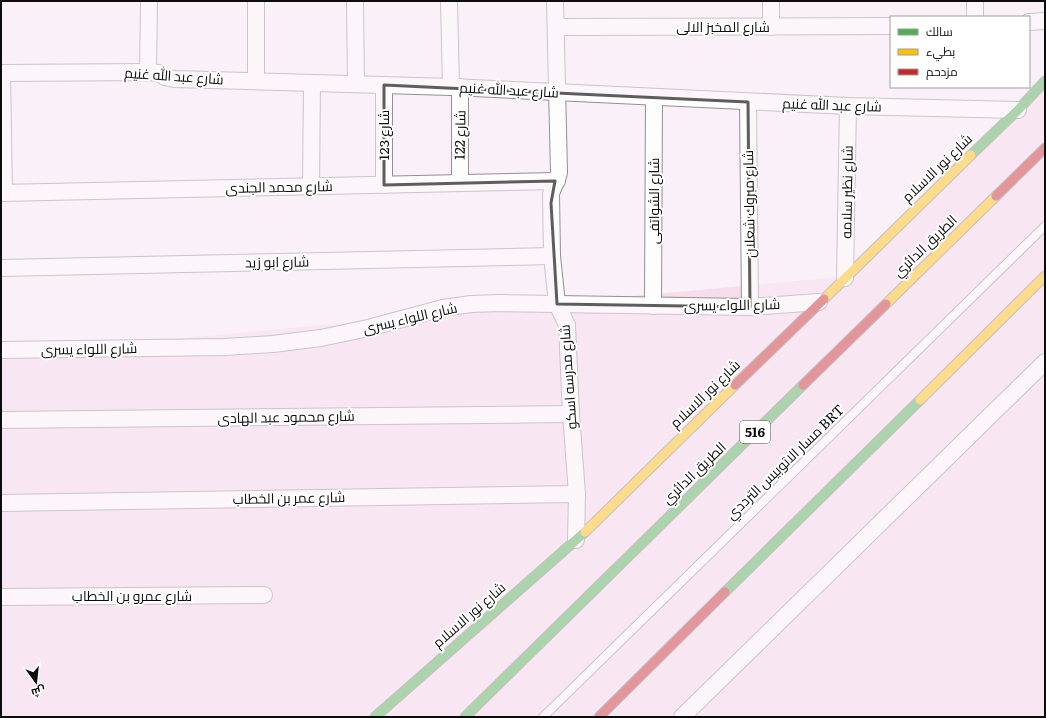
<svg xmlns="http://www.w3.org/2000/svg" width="1046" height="718" font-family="Literata,Cairo,serif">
	<rect width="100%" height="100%" fill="#faf0f7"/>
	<!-- farmland -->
	<path fill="#f7dceb" d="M1045,77V717H1V355L838,277Z"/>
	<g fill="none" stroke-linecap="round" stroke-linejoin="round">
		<!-- lane casing -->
		<g stroke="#938f92" stroke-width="10">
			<path id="lane" d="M543,717L1045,226"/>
		</g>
		<!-- street casing -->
		<g stroke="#938f92" stroke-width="18">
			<g id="street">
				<path d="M256,1V81"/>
				<path d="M355,1L356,84"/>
				<path d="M449,1L451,87"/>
				<path d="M555,1L559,173C557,181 553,187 551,194L552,256L557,304L567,325L571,414L577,494L576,540"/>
				<path d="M975,1V17"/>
				<path d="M1029,22L1045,21"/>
				<path d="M556,27L891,26"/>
				<path d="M771,27V1"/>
				<path d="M148,72L149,1"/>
				<path d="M1,73L148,72L159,73L165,77L174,79L451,87L848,106L1018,110"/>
				<path d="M2,73L4,193"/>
				<path d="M748,102L750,307"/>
				<path d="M460,183V87"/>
				<path d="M384,185V85"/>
				<path d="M311,186L312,83"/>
				<path d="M1,193L557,181"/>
				<path d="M1,268L552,256"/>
				<path d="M845,278L848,106"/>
				<path d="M653,306L654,97"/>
				<path d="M1,350L225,347L273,344L321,338L368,328L443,308L471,304L500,303L750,307L819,302"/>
				<path d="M1,420L571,414"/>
				<path d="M1,503L577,494"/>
				<path d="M1,597L264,595"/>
				<path d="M682,717L1045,362"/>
			</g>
		</g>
		<!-- fast casing -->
		<g stroke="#8a8588" stroke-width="11">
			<g id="fast">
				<path d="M971,155L1018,110L1045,81"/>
				<path d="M725,592L920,400"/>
				<path d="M375,717L585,532"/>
				<path d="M465,717L803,385"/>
			</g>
		</g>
		<!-- slow casing -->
		<g stroke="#8a8588" stroke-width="11">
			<g id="slow">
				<path d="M824,299L971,155"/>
				<path d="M886,304L996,196"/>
				<path d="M920,400L1045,276"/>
				<path d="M585,532L735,385"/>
			</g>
		</g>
		<!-- jam casing -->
		<g stroke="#8a8588" stroke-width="11">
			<g id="jam">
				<path d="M996,196L1045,148"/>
				<path d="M735,385L824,299"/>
				<path d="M803,385L886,304"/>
				<path d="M599,717L725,592"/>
			</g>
		</g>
		<!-- lane -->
		<use href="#lane" stroke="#fefdfe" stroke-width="8"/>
		<!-- street -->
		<use href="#street" stroke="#fefdfe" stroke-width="16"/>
		<!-- fast -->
		<use href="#fast" stroke="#4caf50" stroke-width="9"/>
		<!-- slow -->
		<use href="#slow" stroke="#ffc107" stroke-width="9"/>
		<!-- jam -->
		<use href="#jam" stroke="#c62828" stroke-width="9"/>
	</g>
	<!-- marked area -->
	<path d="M0 0H1046V718H0ZM384,85L748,102L750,307L557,304L551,203L555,181L384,185Z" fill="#faf0f7" fill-opacity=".55" fill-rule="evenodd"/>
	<path fill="none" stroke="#5f5c5e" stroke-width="3" stroke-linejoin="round" d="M384,85L748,102L750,307L557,304L551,203L555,181L384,185Z"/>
	<g text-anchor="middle" stroke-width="4" stroke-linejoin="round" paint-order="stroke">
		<!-- shield labels -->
		<rect fill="#fff" stroke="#555" stroke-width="1" x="740" y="421" width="30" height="22" rx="3"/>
		<g font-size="13" font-weight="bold" fill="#0c0c0c">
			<text x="755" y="437">516</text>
		</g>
		<!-- street labels -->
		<g font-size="14" fill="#0c0c0c" stroke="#fff">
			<text x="723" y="32">شارع المخبز الالى</text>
			<text transform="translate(174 76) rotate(4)" y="5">شارع عبد الله غنيم</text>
			<text transform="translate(509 90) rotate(3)" y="5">شارع عبد الله غنيم</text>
			<text transform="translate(832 105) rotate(2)" y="5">شارع عبد الله غنيم</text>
			<text transform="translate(384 135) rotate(-90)" y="5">شارع 123</text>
			<text transform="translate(460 135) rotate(-89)" y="5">شارع 122</text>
			<text transform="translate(937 168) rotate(-44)" y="5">شارع نور الاسلام</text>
			<text transform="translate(279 187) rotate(-1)" y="5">شارع محمد الجندى</text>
			<text transform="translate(847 192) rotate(-89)" y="5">شارع نظير سلامه</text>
			<text transform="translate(654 201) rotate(-90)" y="5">شارع الشواتفى</text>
			<text transform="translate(749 204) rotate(-91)" y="5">شارع مبروك شعلان</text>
			<text transform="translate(925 246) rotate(-44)" y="5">الطريق الدائري</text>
			<text transform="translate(277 262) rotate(-1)" y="5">شارع ابو زيد</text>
			<text transform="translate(732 305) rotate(-1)" y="5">شارع اللواء يسرى</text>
			<text transform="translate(410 318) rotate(-13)" y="5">شارع اللواء يسرى</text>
			<text transform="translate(89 349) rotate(-1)" y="5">شارع اللواء يسرى</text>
			<text transform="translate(568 377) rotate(-94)" y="5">شارع مدرسه اسكو</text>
			<text transform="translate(705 394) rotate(-44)" y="5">شارع نور الاسلام</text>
			<text transform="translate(286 417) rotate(-1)" y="5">شارع محمود عبد الهادى</text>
			<text transform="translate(785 462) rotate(-44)" y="5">مسار الاتوبيس الترددي BRT</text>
			<text transform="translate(694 473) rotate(-44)" y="5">الطريق الدائري</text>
			<text transform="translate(289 498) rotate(-1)" y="5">شارع عمر بن الخطاب</text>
			<text x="132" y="601">شارع عمرو بن الخطاب</text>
			<text transform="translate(469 615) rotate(-41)" y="5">شارع نور الاسلام</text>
		</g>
	</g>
	<!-- border -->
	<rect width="1046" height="718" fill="none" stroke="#0c0c0c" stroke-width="4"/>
	<!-- legend -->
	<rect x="890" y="16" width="140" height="72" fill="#ffffff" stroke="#9e9e9e"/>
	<rect x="898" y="29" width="20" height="6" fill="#4caf50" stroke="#9e9e9e"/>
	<text x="926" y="36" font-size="12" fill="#0c0c0c">سالك</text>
	<rect x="898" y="49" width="20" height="6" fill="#ffc107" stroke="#9e9e9e"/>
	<text x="926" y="56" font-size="12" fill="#0c0c0c">بطيء</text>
	<rect x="898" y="69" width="20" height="6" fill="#c62828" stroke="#9e9e9e"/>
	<text x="926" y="76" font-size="12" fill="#0c0c0c">مزدحم</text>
	<!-- north arrow -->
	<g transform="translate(36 682) rotate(165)" stroke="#ffffff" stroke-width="3" paint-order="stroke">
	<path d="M0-3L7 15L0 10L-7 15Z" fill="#0c0c0c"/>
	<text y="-6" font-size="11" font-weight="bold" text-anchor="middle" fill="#0c0c0c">ش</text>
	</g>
</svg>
